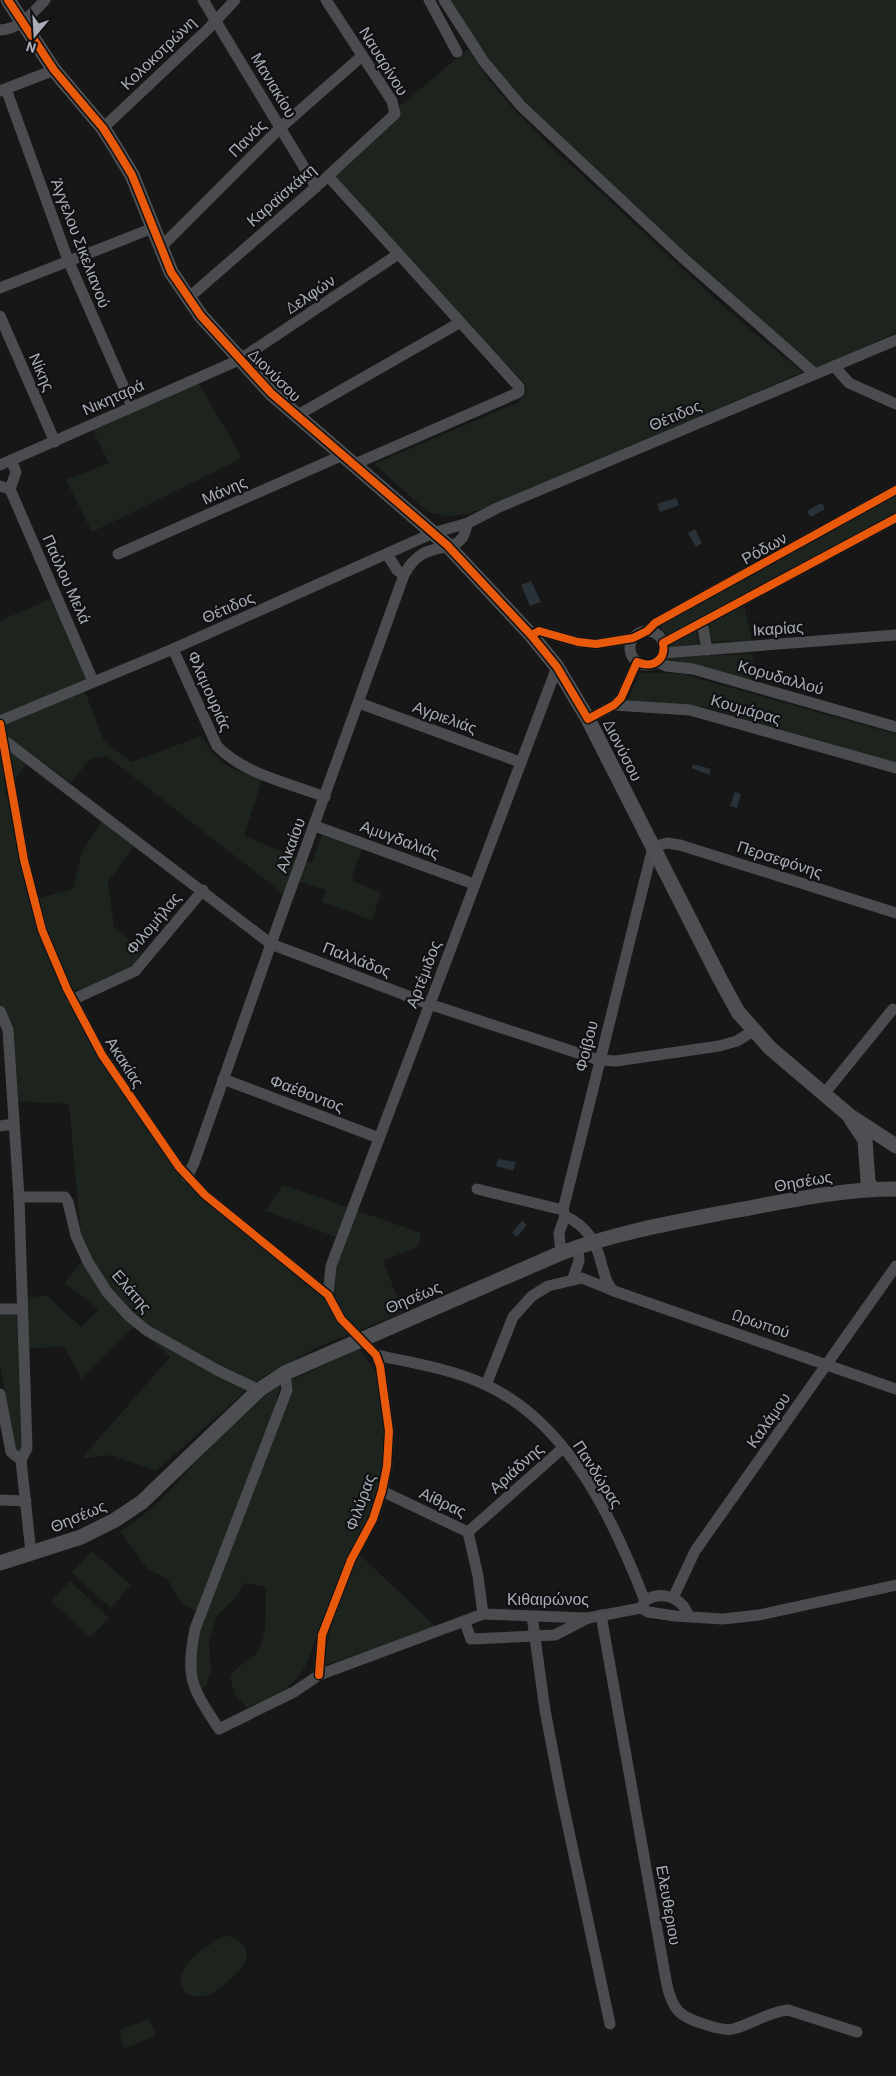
<svg xmlns="http://www.w3.org/2000/svg" width="896" height="2076" font-family="Barlow,sans-serif">
	<rect width="100%" height="100%" fill="#171717"/>
	<!-- green -->
	<g fill="#1d241e">
		<path d="M446,0H896V333L813,370L518,100Z"/>
		<path d="M468,49C505,110 561,155 613,204C674,261 736,321 803,372L470,514L446,516L428,512L374,464L519,402L526,393L525,384L425,279L335,175L393,123L400,106Z"/>
		<path d="M198,382L242,458L92,532L66,480L109,463L93,430Z"/>
		<path d="M896,495V513L670,634L660,631L664,623Z"/>
		<path d="M52,598L88,680L82,684L104,741L132,762L201,736C219,766 230,769 262,779L244,836L311,864L322,835L362,848L351,880L381,893L372,920L322,902L326,890L293,880L286,896L107,756L91,758L71,782L32,755L16,778L3,780L28,901L73,889L82,852L102,821L134,846L108,882L114,927L142,952L123,979L76,990L65,997L141,1120L188,1185L305,1284L329,1299L336,1296C332,1275 337,1260 345,1240L265,1211L283,1185L421,1233L419,1246L383,1261L403,1312L318,1347L259,1379L156,1471L112,1455L81,1459L170,1357L135,1326L82,1379L64,1347L29,1348L27,1297L47,1296L81,1327L99,1309L64,1283L83,1260L69,1104L18,1101L13,1030L0,1002V621Z"/>
		<path d="M744,605L752,641L714,642C707,636 708,632 710,624Z"/>
		<path d="M696,631L699,646L671,648L669,645Z"/>
		<path d="M753,654L752,681L666,661L667,657Z"/>
		<path d="M640,673L682,674L896,734V763L705,707L628,700Z"/>
		<path d="M17,1313L21,1450L16,1451L0,1365V1314Z"/>
		<path d="M359,1349L377,1373L384,1434L379,1484L369,1515L350,1551L305,1667C289,1692 274,1697 247,1708L235,1695L230,1677C239,1663 244,1666 254,1656C269,1641 265,1608 266,1587L244,1583L237,1596L217,1616L209,1641L211,1671L206,1686L200,1689L194,1672L199,1631L290,1396L292,1380Z"/>
		<path d="M280,1386L275,1406L197,1612L182,1604L167,1579L148,1569L120,1532C129,1525 139,1518 148,1511C193,1471 228,1417 280,1386Z"/>
		<path d="M92,1551L131,1585L111,1608L72,1573Z"/>
		<path d="M359,1554L437,1628L325,1665C327,1625 344,1591 359,1554Z"/>
		<path d="M70,1581L109,1618L90,1637L51,1601Z"/>
		<path d="M229,1936C243,1940 251,1951 244,1965C229,1981 206,2007 184,1992C171,1965 203,1950 222,1937Z"/>
		<path d="M149,2019L156,2036L125,2048L118,2031Z"/>
	</g>
	<!-- water -->
	<g fill="#2a3239">
		<path d="M676,498L679,505L660,512L657,504Z"/>
		<path d="M822,503L825,509L811,517L807,511Z"/>
		<path d="M695,529L702,543L696,547L688,533Z"/>
		<path d="M531,581L541,602L530,606L521,585Z"/>
		<path d="M693,764L711,769L709,775L692,768Z"/>
		<path d="M735,792L741,794L737,808L730,806Z"/>
		<path d="M498,1159L516,1162L513,1171L496,1166Z"/>
		<path d="M522,1221L527,1225L517,1237L512,1233Z"/>
	</g>
	<g fill="none" stroke-linecap="round" stroke-linejoin="round">
		<!-- minor -->
		<g stroke="#4b4c50" stroke-width="11">
			<path d="M203,0L316,187"/>
			<path d="M429,0L457,52"/>
			<path d="M444,0L484,62L521,106L682,257L815,374"/>
			<path d="M0,30C21,29 31,14 45,0"/>
			<path d="M6,89L68,260L132,406"/>
			<path d="M0,91L54,70"/>
			<path d="M103,128L207,30L235,0"/>
			<path d="M328,176L519,387V392L515,394L355,464"/>
			<path d="M160,248L280,128L362,56"/>
			<path d="M0,288L153,228"/>
			<path d="M187,299L316,187L395,114L392,101L326,0"/>
			<path d="M0,316L55,442"/>
			<path d="M834,366L849,383L896,404"/>
			<path d="M296,416L459,323"/>
			<path d="M0,465L239,360L397,255"/>
			<path d="M0,486L10,489L93,681"/>
			<path d="M10,489L16,472L11,460"/>
			<path d="M118,554L343,455"/>
			<path d="M387,554L397,570L404,575"/>
			<path d="M702,622L707,650"/>
			<path d="M647,631L655,623L896,490"/>
			<circle cx="647" cy="648" r="17"/>
			<path d="M531,635L539,631L578,642L596,644L633,638"/>
			<path d="M663,643L896,518"/>
			<path d="M173,649L217,746C244,774 289,783 325,797"/>
			<path d="M663,653L896,635"/>
			<path d="M657,662L666,666L693,669L896,727"/>
			<path d="M359,703L520,762"/>
			<path d="M614,705L621,698L637,662"/>
			<path d="M588,719L614,705L690,710L896,768"/>
			<path d="M0,721L173,649L433,533L468,523L497,508L896,340"/>
			<path d="M0,724L24,860L42,930L67,989L102,1055L179,1167L205,1195L328,1295L341,1319L376,1355L380,1366L389,1431L387,1466L382,1491L373,1519L351,1560L322,1635L319,1675"/>
			<path d="M5,741L271,944L429,1004L599,1060L616,1061L719,1046L737,1041L753,1031"/>
			<path d="M315,826L474,884"/>
			<path d="M72,1000L135,971L203,890"/>
			<path d="M0,1011L8,1030L19,1197L27,1448L21,1460"/>
			<path d="M223,1079L379,1138"/>
			<path d="M824,1094L893,1009"/>
			<path d="M0,1126L14,1124"/>
			<path d="M187,1177L194,1163L271,944L404,575C422,539 451,554 462,538C465,534 466,527 468,523"/>
			<path d="M477,1189L563,1210"/>
			<path d="M19,1197H65L68,1202L76,1236L88,1262L107,1292L129,1316L146,1330L217,1370L259,1390"/>
			<path d="M565,1216C587,1226 597,1243 602,1266C605,1275 606,1284 614,1291"/>
			<path d="M561,1253L559,1233L565,1216L563,1210L653,847L667,843L680,845L896,913"/>
			<path d="M573,1278L579,1261L578,1246"/>
			<path d="M328,1295L331,1266L557,667"/>
			<path d="M0,1309H21"/>
			<path d="M376,1355C413,1363 452,1369 486,1385C569,1423 614,1521 645,1601L641,1608"/>
			<path d="M285,1373L287,1390L195,1629C185,1680 192,1687 219,1729L294,1692L319,1675L483,1614L588,1618L641,1608L648,1612L675,1616L723,1619L759,1615L896,1585"/>
			<path d="M486,1385L513,1317L532,1296L548,1286L582,1278L614,1291L896,1389"/>
			<path d="M0,1394L11,1452L21,1460L31,1553"/>
			<path d="M382,1491L468,1532L478,1576L483,1614"/>
			<path d="M0,1500L26,1501"/>
			<path d="M468,1532L563,1448"/>
			<path d="M673,1598L695,1551L896,1266"/>
			<path d="M645,1601C660,1590 682,1597 688,1615"/>
			<path d="M601,1615L666,1980C672,2012 680,2017 710,2026C718,2028 725,2031 733,2029C752,2024 768,2012 788,2010L857,2032"/>
			<path d="M532,1616L545,1710L561,1794L610,2024"/>
			<path d="M465,1623L471,1639L555,1635L588,1618"/>
		</g>
		<!-- major -->
		<g stroke="#4d4f52" stroke-width="15">
			<path d="M8,0L54,70L103,128L115,147L132,175L171,272L201,316L271,393L447,545L531,635L557,667L588,719L720,979L738,1012L770,1048L850,1116L896,1146"/>
			<path d="M851,1119L865,1140L868,1182L873,1189"/>
			<path d="M0,1563L81,1537L115,1520L142,1502L259,1390L285,1373L561,1253C615,1233 670,1223 727,1212C783,1202 838,1189 896,1189"/>
		</g>
		<!-- cycleway casing -->
		<g stroke="#111113" stroke-width="11">
			<g id="cycleway">
				<path d="M8,0L54,70L103,128L115,147L132,175L171,272L201,316L271,393L447,545L531,635L557,667L588,719L614,705L621,698L637,662C653,669 666,660 663,643L896,518"/>
				<path d="M531,635L539,631L578,642L596,644L633,638L647,631L655,623L896,490"/>
				<path d="M0,724L24,860L42,930L67,989L102,1055L179,1167L205,1195L328,1295L341,1319L376,1355L380,1366L389,1431L387,1466L382,1491L373,1519L351,1560L322,1635L319,1675"/>
			</g>
		</g>
		<!-- cycleway -->
		<use href="#cycleway" stroke="#e8590c" stroke-width="8"/>
	</g>
	<g text-anchor="middle" stroke-width="4.5" stroke-linejoin="round" paint-order="stroke">
		<!-- street labels -->
		<g font-size="16" fill="#a8adb8" stroke="#111113">
			<text transform="translate(158 53) rotate(-44)" y="6">Κολοκοτρώνη</text>
			<text transform="translate(384 61) rotate(58)" y="6">Ναυαρίνου</text>
			<text transform="translate(274 85) rotate(59)" y="6">Μανιακίου</text>
			<text transform="translate(247 138) rotate(-45)" y="6">Πανός</text>
			<text transform="translate(281 195) rotate(-41)" y="6">Καραϊσκάκη</text>
			<text transform="translate(81 243) rotate(69)" y="6">Άγγελου Σικελιανού</text>
			<text transform="translate(310 294) rotate(-34)" y="6">Δελφών</text>
			<text transform="translate(42 372) rotate(66)" y="6">Νίκης</text>
			<text transform="translate(275 375) rotate(45)" y="6">Διονύσου</text>
			<text transform="translate(113 397) rotate(-24)" y="6">Νικηταρά</text>
			<text transform="translate(675 415) rotate(-23)" y="6">Θέτιδος</text>
			<text transform="translate(224 490) rotate(-24)" y="6">Μάνης</text>
			<text transform="translate(764 548) rotate(-29)" y="6">Ρόδων</text>
			<text transform="translate(67 579) rotate(66)" y="6">Παύλου Μελά</text>
			<text transform="translate(228 607) rotate(-24)" y="6">Θέτιδος</text>
			<text transform="translate(778 628) rotate(-4)" y="6">Ικαρίας</text>
			<text transform="translate(781 677) rotate(16)" y="6">Κορυδαλλού</text>
			<text transform="translate(210 691) rotate(66)" y="6">Φλαμουριάς</text>
			<text transform="translate(746 709) rotate(16)" y="6">Κουμάρας</text>
			<text transform="translate(445 717) rotate(20)" y="6">Αγριελιάς</text>
			<text transform="translate(623 750) rotate(63)" y="6">Διονύσου</text>
			<text transform="translate(400 839) rotate(20)" y="6">Αμυγδαλιάς</text>
			<text transform="translate(290 845) rotate(-70)" y="6">Αλκαίου</text>
			<text transform="translate(780 859) rotate(18)" y="6">Περσεφόνης</text>
			<text transform="translate(153 923) rotate(-50)" y="6">Φιλομήλας</text>
			<text transform="translate(357 959) rotate(21)" y="6">Παλλάδος</text>
			<text transform="translate(423 974) rotate(-69)" y="6">Αρτέμιδος</text>
			<text transform="translate(586 1046) rotate(-76)" y="6">Φοίβου</text>
			<text transform="translate(125 1062) rotate(57)" y="6">Ακακίας</text>
			<text transform="translate(307 1093) rotate(21)" y="6">Φαέθοντος</text>
			<text transform="translate(803 1181) rotate(-10)" y="6">Θησέως</text>
			<text transform="translate(132 1291) rotate(49)" y="6">Ελάτης</text>
			<text transform="translate(413 1297) rotate(-23)" y="6">Θησέως</text>
			<text transform="translate(761 1323) rotate(19)" y="6">Ωρωπού</text>
			<text transform="translate(768 1420) rotate(-55)" y="6">Καλάμου</text>
			<text transform="translate(516 1468) rotate(-42)" y="6">Αριάδνης</text>
			<text transform="translate(598 1474) rotate(57)" y="6">Πανδώρας</text>
			<text transform="translate(360 1502) rotate(-70)" y="6">Φιλύρας</text>
			<text transform="translate(443 1502) rotate(25)" y="6">Αίθρας</text>
			<text transform="translate(78 1516) rotate(-23)" y="6">Θησέως</text>
			<text x="548" y="1605">Κιθαιρώνος</text>
			<text transform="translate(669 1905) rotate(80)" y="6">Ελευθεριου</text>
		</g>
	</g>
	<!-- north arrow -->
	<g transform="translate(35 35) rotate(198)" stroke="#111113" stroke-width="4" paint-order="stroke">
	<path d="M0-4L9 19L0 12L-9 19Z" fill="#a8adb8"/>
	<text y="-8" font-size="14" font-weight="bold" text-anchor="middle" fill="#a8adb8">N</text>
	</g>
</svg>
